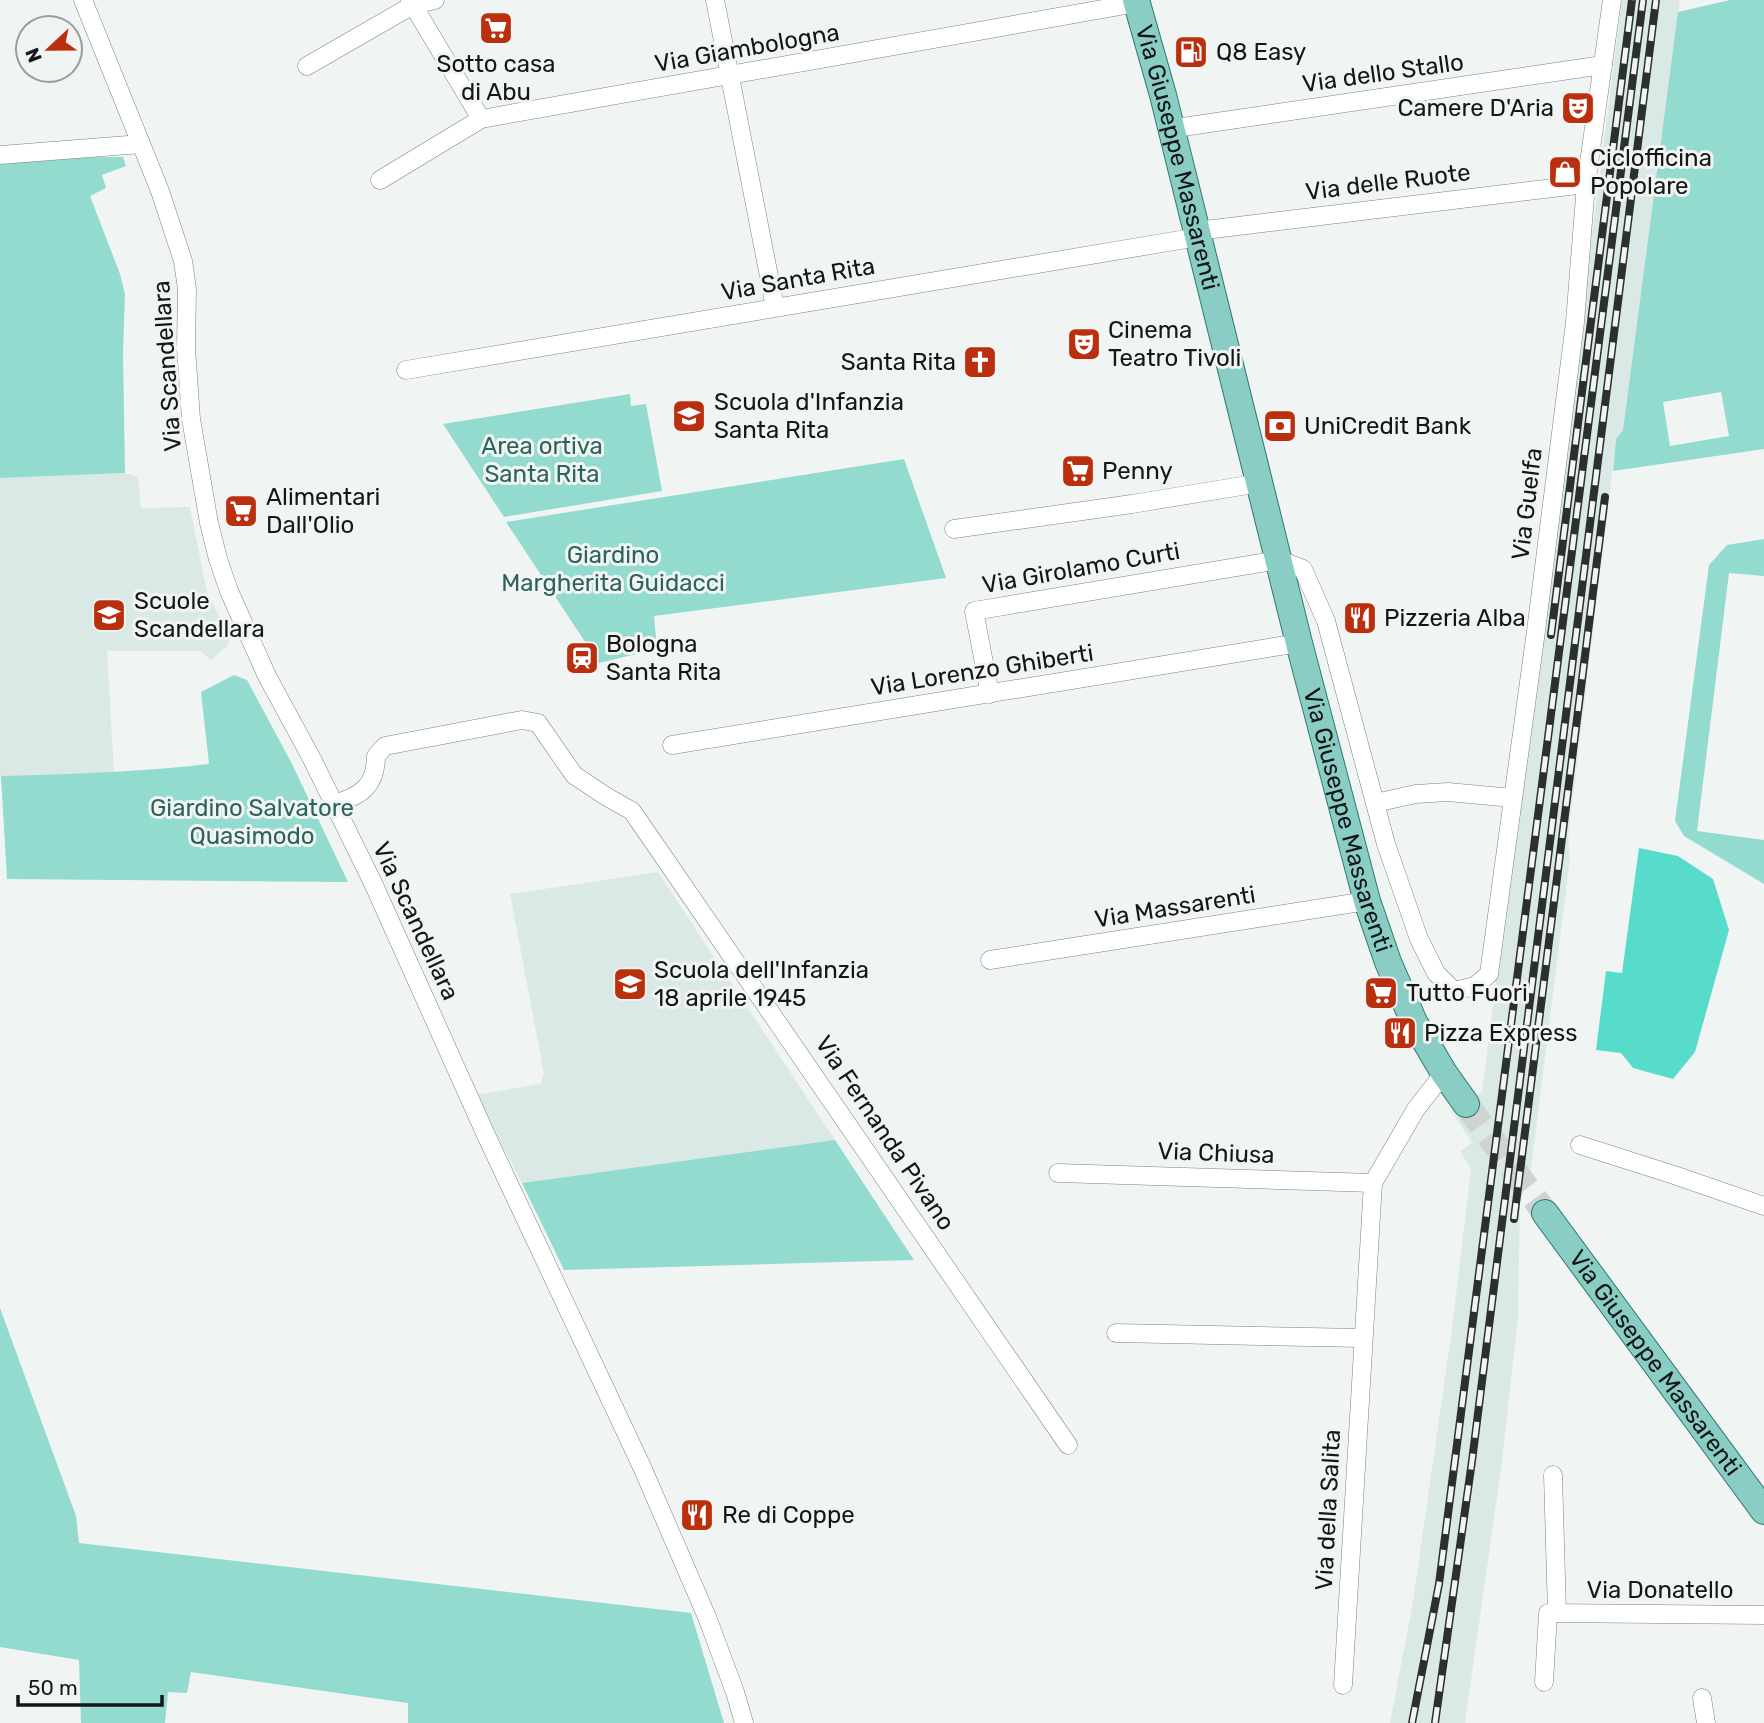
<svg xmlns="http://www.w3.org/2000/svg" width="1764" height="1723" font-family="Rubik,sans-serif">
	<rect width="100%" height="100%" fill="#f0f5f4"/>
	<!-- built -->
	<g fill="#dbe9e6">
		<path d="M1622,0H1680L1623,430L1616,439L1568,838L1570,859L1531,1169L1520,1202L1518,1317L1501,1469L1465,1723H1390L1413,1602L1452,1329L1471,1169L1460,1151L1472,1143L1452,1112L1482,1092Z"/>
		<path d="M125,473L138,477L141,508L190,507L207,592L230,637L228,645L211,660L201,651H107L114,773L0,776V478Z"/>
		<path d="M658,872L835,1140L522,1183L476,1095L540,1084L544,1074L510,894Z"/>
	</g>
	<!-- green -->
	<g fill="#93dacf" fill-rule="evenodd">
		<path d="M1730,0H1764V449L1613,471L1616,439L1623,430L1678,12ZM1721,392L1729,436L1670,446L1663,402Z"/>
		<path d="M123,157L126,166L102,175L106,188L90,196L120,274L125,294L123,352L125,473L0,478V158Z"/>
		<path d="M630,394L631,406L646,404L662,491L504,517L443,424Z"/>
		<path d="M904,459L946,578L654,616L657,649L599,663L506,522Z"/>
		<path d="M1764,539V576L1729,573L1697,831L1764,840V884L1684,836L1675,821L1709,565L1727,545Z"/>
		<path d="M234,675L247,680L292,764L348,882L7,879L1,776C71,774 140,772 209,764L201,692Z"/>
		<path d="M835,1140L914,1260L564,1270L522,1183Z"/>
		<path d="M0,1308L76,1516L79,1543L691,1613L724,1723H408V1703L191,1672L187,1693L168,1692L165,1723H81L79,1660L0,1647Z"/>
	</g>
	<!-- forest -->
	<path fill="#57dbca" d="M1639,848L1678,856L1713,879L1729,930L1695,1052L1673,1079L1633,1068L1621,1053L1596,1050L1606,971L1622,973Z"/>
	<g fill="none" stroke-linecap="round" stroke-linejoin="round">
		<!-- primary-tunnel -->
		<path stroke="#cfd4d3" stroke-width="26" stroke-dasharray="26 13" stroke-linecap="butt" d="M1466,1104L1545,1213"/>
		<!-- street casing -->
		<g stroke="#7d8180" stroke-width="19">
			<g id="street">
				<path d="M83,0L160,191L183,261L187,289L186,348L191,419L209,523L218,559L229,591L267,676L312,759L373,883L486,1135L642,1467L707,1617L735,1692L744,1723"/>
				<path d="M410,0L481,119"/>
				<path d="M715,0L775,307"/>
				<path d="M307,66L413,5L435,0"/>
				<path d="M1169,129L1603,65"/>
				<path d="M0,155L141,144"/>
				<path d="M380,180L481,119L1137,3"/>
				<path d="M1197,231L1586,184"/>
				<path d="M406,370L1198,237"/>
				<path d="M954,529L1132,504L1260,483"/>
				<path d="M990,694L974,611L1279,560L1303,569L1326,621L1386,844L1419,939L1436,973L1454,991L1475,986L1489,974L1536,631L1575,322L1586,184L1612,0"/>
				<path d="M672,745L1299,643"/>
				<path d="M1375,803L1416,794L1448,792L1513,798"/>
				<path d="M334,804C361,796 376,786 376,756L385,746L522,720L538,723L574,775L607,797L632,811L1068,1445"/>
				<path d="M990,960L1367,901"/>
				<path d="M1580,1145L1674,1175L1764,1206"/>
				<path d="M1058,1173L1373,1183"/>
				<path d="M1116,1333L1362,1338"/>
				<path d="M1553,1475L1557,1613"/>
				<path d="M1544,1682L1548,1613L1764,1615"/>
				<path d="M1343,1685L1373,1183L1416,1109L1444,1073"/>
				<path d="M1702,1698L1706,1723"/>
			</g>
		</g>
		<!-- primary casing -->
		<g stroke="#2e776f" stroke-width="28">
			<g id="primary">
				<path id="s1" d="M1136,0L1163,95L1299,643L1367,901L1388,962L1414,1022L1444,1073L1466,1104"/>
				<path id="s2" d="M1545,1213L1764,1511"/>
			</g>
		</g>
		<!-- street -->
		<use href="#street" stroke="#fff" stroke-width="18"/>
		<!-- primary -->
		<use href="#primary" stroke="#8acdc5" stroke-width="26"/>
		<!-- rail casing -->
		<g stroke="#2c2f2f" stroke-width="8">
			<g id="rail">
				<path d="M1551,635L1632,0"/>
				<path d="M1514,1219L1605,497"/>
				<path d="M1412,1723L1439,1584L1643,0"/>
				<path d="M1435,1723L1472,1461L1656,0"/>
			</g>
		</g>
		<!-- rail -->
		<use href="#rail" stroke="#f0f5f4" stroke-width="5" stroke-dasharray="16" stroke-linecap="butt"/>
	</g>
	<!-- icons -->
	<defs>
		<g id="supermarket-square" transform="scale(1.75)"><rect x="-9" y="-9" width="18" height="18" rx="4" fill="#ba2f0e" stroke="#f0f5f4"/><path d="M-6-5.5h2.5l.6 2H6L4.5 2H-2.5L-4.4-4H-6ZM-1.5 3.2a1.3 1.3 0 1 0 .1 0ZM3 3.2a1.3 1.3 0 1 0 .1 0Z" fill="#fff"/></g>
		<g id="fuel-square" transform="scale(1.75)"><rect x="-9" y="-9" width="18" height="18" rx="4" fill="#ba2f0e" stroke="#f0f5f4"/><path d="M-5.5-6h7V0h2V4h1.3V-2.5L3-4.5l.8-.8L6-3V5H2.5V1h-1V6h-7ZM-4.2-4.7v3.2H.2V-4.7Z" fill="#fff"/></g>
		<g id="theatre-square" transform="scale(1.75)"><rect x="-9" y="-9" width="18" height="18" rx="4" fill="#ba2f0e" stroke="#f0f5f4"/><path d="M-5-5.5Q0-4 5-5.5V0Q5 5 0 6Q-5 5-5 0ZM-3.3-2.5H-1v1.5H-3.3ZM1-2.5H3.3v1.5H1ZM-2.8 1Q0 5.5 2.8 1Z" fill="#fff"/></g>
		<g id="shop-square" transform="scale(1.75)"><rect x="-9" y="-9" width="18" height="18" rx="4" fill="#ba2f0e" stroke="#f0f5f4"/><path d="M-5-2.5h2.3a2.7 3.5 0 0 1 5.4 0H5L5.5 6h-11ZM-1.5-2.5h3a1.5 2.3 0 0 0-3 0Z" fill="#fff"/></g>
		<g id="church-square" transform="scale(1.75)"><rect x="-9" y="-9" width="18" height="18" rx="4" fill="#ba2f0e" stroke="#f0f5f4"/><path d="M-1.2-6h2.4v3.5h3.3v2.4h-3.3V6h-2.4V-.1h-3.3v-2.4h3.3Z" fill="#fff"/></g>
		<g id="school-square" transform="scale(1.75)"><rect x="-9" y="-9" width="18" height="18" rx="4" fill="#ba2f0e" stroke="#f0f5f4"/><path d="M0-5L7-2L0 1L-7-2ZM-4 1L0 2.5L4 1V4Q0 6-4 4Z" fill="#fff"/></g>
		<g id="bank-square" transform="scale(1.75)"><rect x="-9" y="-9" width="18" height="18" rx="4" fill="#ba2f0e" stroke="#f0f5f4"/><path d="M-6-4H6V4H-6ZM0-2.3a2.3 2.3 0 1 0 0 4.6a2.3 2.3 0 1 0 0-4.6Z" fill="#fff"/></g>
		<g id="restaurant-square" transform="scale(1.75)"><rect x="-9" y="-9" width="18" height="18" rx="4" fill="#ba2f0e" stroke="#f0f5f4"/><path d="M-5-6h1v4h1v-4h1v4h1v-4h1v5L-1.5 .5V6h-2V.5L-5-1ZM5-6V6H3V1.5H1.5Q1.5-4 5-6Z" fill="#fff"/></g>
		<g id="station-square" transform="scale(1.75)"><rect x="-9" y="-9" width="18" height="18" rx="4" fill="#ba2f0e" stroke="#f0f5f4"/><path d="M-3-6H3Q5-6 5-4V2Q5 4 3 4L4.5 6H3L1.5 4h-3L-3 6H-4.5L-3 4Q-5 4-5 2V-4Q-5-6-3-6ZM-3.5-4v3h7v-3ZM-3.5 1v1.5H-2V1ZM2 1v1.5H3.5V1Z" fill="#fff"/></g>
	</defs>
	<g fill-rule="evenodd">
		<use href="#supermarket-square" x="496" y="28"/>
		<use href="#fuel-square" x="1191" y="52"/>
		<use href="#theatre-square" x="1578" y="108"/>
		<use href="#shop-square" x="1565" y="172"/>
		<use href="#theatre-square" x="1084" y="344"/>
		<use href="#church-square" x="980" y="362"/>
		<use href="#school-square" x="689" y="416"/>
		<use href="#bank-square" x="1280" y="426"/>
		<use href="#supermarket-square" x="1078" y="471"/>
		<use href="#supermarket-square" x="241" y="511"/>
		<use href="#school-square" x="109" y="615"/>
		<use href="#restaurant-square" x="1360" y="618"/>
		<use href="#station-square" x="582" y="658"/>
		<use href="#school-square" x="630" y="984"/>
		<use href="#supermarket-square" x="1381" y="993"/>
		<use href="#restaurant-square" x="1400" y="1033"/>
		<use href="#restaurant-square" x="697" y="1515"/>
	</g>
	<g text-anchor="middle" stroke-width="6" stroke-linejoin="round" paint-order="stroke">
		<!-- street labels -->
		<g font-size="24" fill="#151717" stroke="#f0f5f4">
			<text transform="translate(747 48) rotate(-10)" y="8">Via Giambologna</text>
			<text transform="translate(1383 73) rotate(-8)" y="8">Via dello Stallo</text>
			<text dy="8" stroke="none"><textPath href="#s1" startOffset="163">Via Giuseppe Massarenti</textPath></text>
			<text transform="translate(1388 182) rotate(-7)" y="8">Via delle Ruote</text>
			<text transform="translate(798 279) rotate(-10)" y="8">Via Santa Rita</text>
			<text transform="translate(167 366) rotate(-94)" y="8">Via Scandellara</text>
			<text transform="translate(1527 504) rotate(-83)" y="8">Via Guelfa</text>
			<text transform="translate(1081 568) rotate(-10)" y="8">Via Girolamo Curti</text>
			<text transform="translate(982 670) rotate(-9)" y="8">Via Lorenzo Ghiberti</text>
			<text dy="8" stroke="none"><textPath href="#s1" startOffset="847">Via Giuseppe Massarenti</textPath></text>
			<text transform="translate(1175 907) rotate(-9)" y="8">Via Massarenti</text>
			<text transform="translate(416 921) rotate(65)" y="8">Via Scandellara</text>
			<text transform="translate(885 1133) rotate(56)" y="8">Via Fernanda Pivano</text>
			<text transform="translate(1216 1153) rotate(2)" y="8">Via Chiusa</text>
			<text dy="8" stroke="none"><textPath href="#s2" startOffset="186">Via Giuseppe Massarenti</textPath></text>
			<text transform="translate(1328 1510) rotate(-87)" y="8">Via della Salita</text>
			<text x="1660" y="1598">Via Donatello</text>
		</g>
		<!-- poi labels -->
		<g font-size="24" fill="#151717" stroke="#f0f5f4" text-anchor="start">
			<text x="1216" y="60">Q8 Easy</text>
			<text x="496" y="72" text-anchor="middle">Sotto casa<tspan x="496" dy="28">di Abu</tspan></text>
			<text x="1554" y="116" text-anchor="end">Camere D'Aria</text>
			<text x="1590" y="166">Ciclofficina<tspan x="1590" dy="28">Popolare</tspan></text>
			<text x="1108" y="338">Cinema<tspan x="1108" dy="28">Teatro Tivoli</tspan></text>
			<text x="956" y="370" text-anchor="end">Santa Rita</text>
			<text x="714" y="410">Scuola d'Infanzia<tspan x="714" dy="28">Santa Rita</tspan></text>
			<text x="1304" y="434">UniCredit Bank</text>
			<text x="1102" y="479">Penny</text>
			<text x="266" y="505">Alimentari<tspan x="266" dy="28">Dall'Olio</tspan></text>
			<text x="134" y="609">Scuole<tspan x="134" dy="28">Scandellara</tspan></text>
			<text x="1384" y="626">Pizzeria Alba</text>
			<text x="606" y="652">Bologna<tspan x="606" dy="28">Santa Rita</tspan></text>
			<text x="654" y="978">Scuola dell'Infanzia<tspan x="654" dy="28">18 aprile 1945</tspan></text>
			<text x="1406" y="1001">Tutto Fuori</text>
			<text x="1424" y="1041">Pizza Express</text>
			<text x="722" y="1523">Re di Coppe</text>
		</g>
		<!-- park labels -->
		<g font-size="24" fill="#2d635b" stroke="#f0f5f4">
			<text x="542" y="454">Area ortiva<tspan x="542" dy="28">Santa Rita</tspan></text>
			<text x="613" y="563">Giardino<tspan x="613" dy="28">Margherita Guidacci</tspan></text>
			<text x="252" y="816">Giardino Salvatore<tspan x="252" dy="28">Quasimodo</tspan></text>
		</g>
	</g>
	<!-- north arrow -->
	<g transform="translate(49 49) rotate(248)"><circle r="33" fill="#f0f5f4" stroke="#989c9c" stroke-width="2"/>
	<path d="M0-5L12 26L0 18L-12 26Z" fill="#ba2f0e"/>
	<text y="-10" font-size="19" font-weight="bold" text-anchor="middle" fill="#151717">N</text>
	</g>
	<!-- scale -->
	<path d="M18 1695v10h144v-10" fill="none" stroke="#151717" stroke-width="3.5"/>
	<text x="28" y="1695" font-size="21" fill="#151717" stroke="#f0f5f4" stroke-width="5" paint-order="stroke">50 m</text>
</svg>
